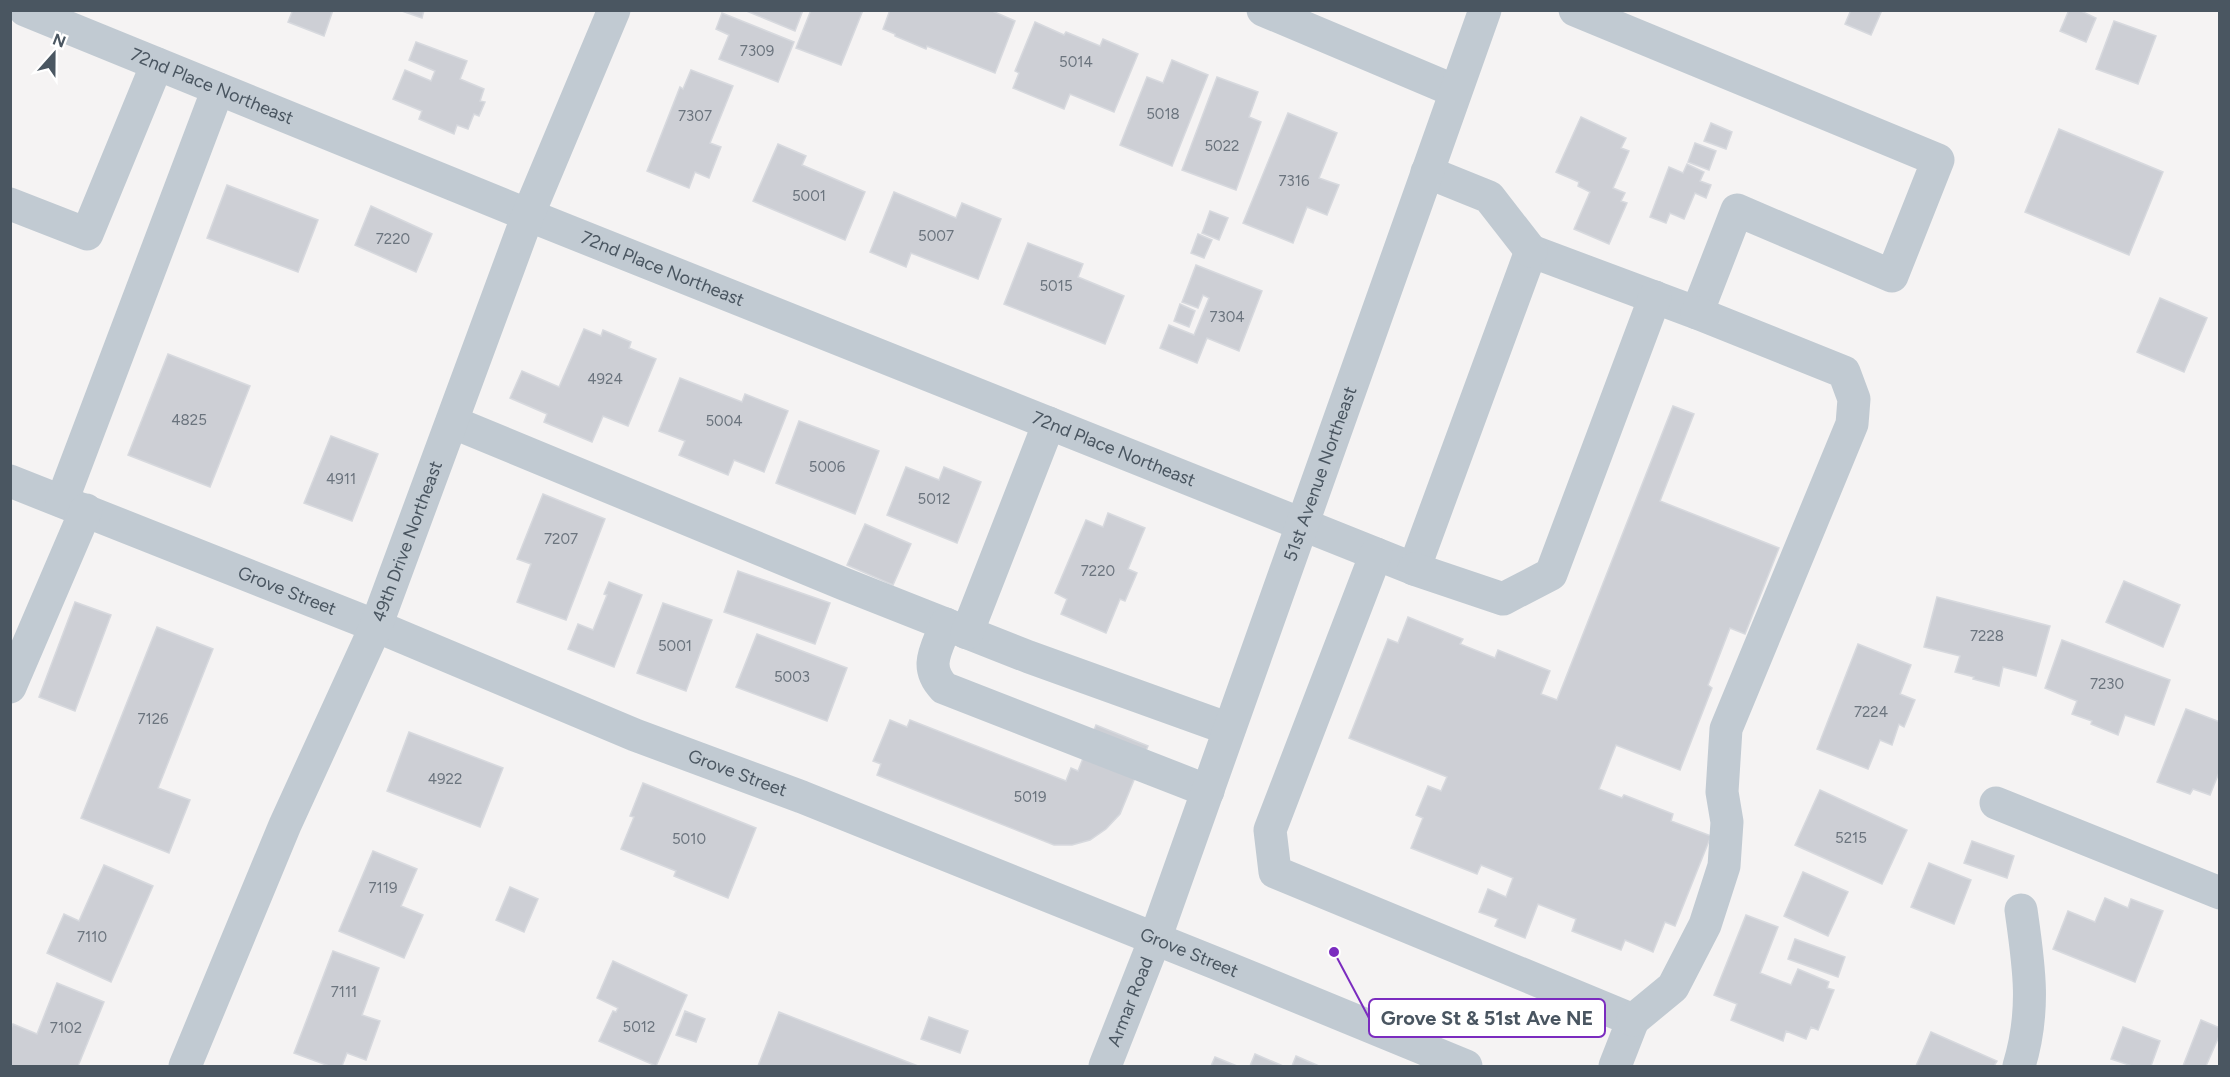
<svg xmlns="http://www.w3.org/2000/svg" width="2230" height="1077" font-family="Figtree,sans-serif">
	<rect width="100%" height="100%" fill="#f5f3f3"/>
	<!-- building -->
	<g fill="#cdcfd5" stroke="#d7d9de" stroke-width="1.5">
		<path d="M289,10H333L324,36L288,22L292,12Z"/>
		<path d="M399,10H424L422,18Z"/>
		<path d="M744,10H803L795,31Z"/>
		<path d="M811,10H863L841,65L796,48Z"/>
		<path d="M890,10H990L1015,21L995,73L927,46L926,49L895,36V34L883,29Z"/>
		<path d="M1851,10H1882L1871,35L1845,24Z"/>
		<path d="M2069,10H2079L2096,18L2086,42L2060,31Z"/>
		<path d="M722,13L794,42L778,82L719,59L729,35L716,29Z"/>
		<path d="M2114,21L2156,36L2138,84L2096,69Z"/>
		<path d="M1035,22L1064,35L1066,32L1100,46L1103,39L1138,54L1114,112L1070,94L1064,109L1013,88L1019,73L1015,71Z"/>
		<path d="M416,42L467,61L460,79L484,89L480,101L485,102L479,116L474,114L468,129L457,125L454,134L419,119L422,111L393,99L405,70L431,81L435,71L409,60Z"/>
		<path d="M1172,60L1208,75L1172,166L1120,145L1147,77L1163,83Z"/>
		<path d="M691,70L733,86L710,143L721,147L709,178L695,172L689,188L647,171L680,87L683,89Z"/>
		<path d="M1217,77L1258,92L1249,117L1261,122L1236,190L1182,170Z"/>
		<path d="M1288,113L1337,133L1319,178L1339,185L1327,215L1307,207L1293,243L1243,223Z"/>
		<path d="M1581,117L1626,138L1621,148L1629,151L1613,188L1625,193L1621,201L1627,203L1609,244L1574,229L1590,192L1578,186L1579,182L1556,172Z"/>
		<path d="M1711,123L1732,132L1726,149L1704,141Z"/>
		<path d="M2059,129L2163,172L2129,255L2025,212Z"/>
		<path d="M1695,143L1716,151L1709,170L1688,162Z"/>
		<path d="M778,144L806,156L802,165L865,192L845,240L753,201Z"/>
		<path d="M1687,164L1704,172L1700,181L1711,185L1706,198L1695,193L1684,219L1670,213L1666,223L1650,217L1669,167L1683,173Z"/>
		<path d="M227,185L318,220L298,272L207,238Z"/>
		<path d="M894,192L956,218L962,203L1001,219L978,279L911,253L906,267L870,252Z"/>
		<path d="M371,206L432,234L416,272L355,245Z"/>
		<path d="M1210,211L1228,218L1219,240L1202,233Z"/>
		<path d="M1198,234L1212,240L1204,258L1191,253Z"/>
		<path d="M1028,243L1083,264L1078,277L1124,296L1105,344L1004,304Z"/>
		<path d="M1196,265L1262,291L1239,351L1207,338L1197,363L1160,348L1169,325L1194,335L1209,298L1203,295L1198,308L1182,302Z"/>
		<path d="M2160,298L2207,318L2184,372L2137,352Z"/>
		<path d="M1180,304L1195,311L1189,327L1174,321Z"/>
		<path d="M584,329L601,336L603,330L631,342L629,348L656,359L628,426L603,416L592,442L544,422L547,414L510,398L522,371L559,387Z"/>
		<path d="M168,354L250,386L210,487L128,455Z"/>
		<path d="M680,378L742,402L745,394L788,411L764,472L734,460L728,475L679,455L685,441L659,431Z"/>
		<path d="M1673,406L1694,414L1660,501L1779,548L1745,634L1730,628L1708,685L1712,688L1680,770L1616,745L1599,789L1622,798L1624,795L1673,814L1671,821L1711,836L1675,926L1665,922L1653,952L1625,940L1621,950L1572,931L1576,919L1538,904L1525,938L1495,926L1498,919L1479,912L1488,889L1506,897L1513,878L1481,865L1477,874L1411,848L1423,818L1416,815L1428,786L1441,791L1447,777L1349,738L1388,639L1398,643L1408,617L1463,639L1460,644L1495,658L1498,650L1550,671L1541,694L1557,700Z"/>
		<path d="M799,421L879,451L855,514L776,483Z"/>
		<path d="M331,436L378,454L352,521L304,503Z"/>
		<path d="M906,467L939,480L944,467L981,482L957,543L887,515Z"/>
		<path d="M543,494L605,519L566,620L517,602L531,564L517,559Z"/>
		<path d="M1108,513L1145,528L1128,569L1137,573L1125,601L1120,599L1106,633L1061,614L1067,599L1055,593L1086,520L1103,527Z"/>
		<path d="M865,524L911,544L893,585L847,565Z"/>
		<path d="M738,571L830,603L815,644L724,612Z"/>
		<path d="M2124,581L2180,605L2163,647L2106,622Z"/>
		<path d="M609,582L642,595L614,667L568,649L578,624L593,630L607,595L604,594Z"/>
		<path d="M1937,597L2050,626L2036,676L2003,667L1999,686L1973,679L1974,677L1955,672L1960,656L1924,647Z"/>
		<path d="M75,602L111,615L75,711L39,697Z"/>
		<path d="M663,603L712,620L686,691L637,673Z"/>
		<path d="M157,627L213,649L158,788L190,800L169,853L81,818Z"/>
		<path d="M757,634L847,668L827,721L736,687Z"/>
		<path d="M2062,640L2170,680L2154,725L2125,715L2118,735L2091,724L2092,721L2072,714L2077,701L2045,688Z"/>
		<path d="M1858,644L1911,665L1900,694L1915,700L1904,727L1899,724L1892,745L1880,740L1868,769L1817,749Z"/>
		<path d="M2186,709L2220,722V770L2210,795L2193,789L2190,794L2157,782Z"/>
		<path d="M890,720L907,727L910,720L1066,781L1071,768L1078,771L1096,725L1148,746L1120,814L1106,829L1090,840L1072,845H1054L877,775L881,764L873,761Z"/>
		<path d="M409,732L503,768L480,827L387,791Z"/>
		<path d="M643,783L756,828L728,898L674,876L676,871L621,849L634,817L630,816Z"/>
		<path d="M1820,790L1907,830L1882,884L1795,845Z"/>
		<path d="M1972,841L2014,856L2007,878L1964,863Z"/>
		<path d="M373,851L417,869L401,906L423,915L404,958L339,931Z"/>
		<path d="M1929,863L1971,880L1954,924L1911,907Z"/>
		<path d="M104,865L153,886L111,982L47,953L64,914L79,921Z"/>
		<path d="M1803,872L1848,892L1828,936L1784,916Z"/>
		<path d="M510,887L538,899L524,932L496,920Z"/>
		<path d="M2105,898L2128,908L2131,899L2163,911L2135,982L2053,949L2068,911L2095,922Z"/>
		<path d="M1746,915L1778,927L1760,973L1791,985L1798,969L1829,982L1827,988L1834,990L1818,1030L1811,1027L1806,1039L1786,1031L1783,1041L1731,1020L1737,1004L1714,995Z"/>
		<path d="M1795,939L1845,957L1838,977L1788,959Z"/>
		<path d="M333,951L379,968L362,1015L380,1021L366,1060L347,1053L342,1066H329L294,1053Z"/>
		<path d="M613,961L687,995L656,1066L599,1041L613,1011L616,1012L618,1008L597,998Z"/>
		<path d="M57,983L104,1002L78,1066H10V1031L13,1024L37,1034Z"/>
		<path d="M685,1011L705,1019L696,1042L676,1035Z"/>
		<path d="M779,1012L918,1066H758Z"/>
		<path d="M929,1017L968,1031L960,1053L921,1039Z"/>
		<path d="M2201,1020L2220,1028V1034L2206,1066H2183Z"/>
		<path d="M2123,1027L2160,1041L2151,1066H2132L2111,1059Z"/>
		<path d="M1931,1032L1997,1061L1994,1066H1916Z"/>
		<path d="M1255,1054L1283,1066H1250Z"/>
		<path d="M1296,1056L1319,1066H1292Z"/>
		<path d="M1215,1057L1237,1066H1211Z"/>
	</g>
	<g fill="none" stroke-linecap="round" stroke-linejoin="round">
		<!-- minor -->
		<g stroke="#c1cad2" stroke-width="33">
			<path id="s1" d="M25,10L528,215L1414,569L1531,251L1697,313L1737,210L1892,276L1938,160L1575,10"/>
			<path d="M1263,10L1455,91"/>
			<path d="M1427,172L1489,197L1531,251"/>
			<path d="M10,204L87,234L157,64"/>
			<path d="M452,422L844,584L1029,657L1229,729"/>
			<path id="s2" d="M10,481L376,626L635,735L802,797L1218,964L1466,1066"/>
			<path d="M62,501L218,89"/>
			<path d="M1376,554L1270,830L1275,872L1633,1020L1615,1066"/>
			<path d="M1414,569L1503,599L1551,574L1655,297"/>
			<path d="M946,624C937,649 923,666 944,688L1208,791"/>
			<path d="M967,633L1049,423"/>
			<path d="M10,687L86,510"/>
			<path d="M1996,803L2220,893"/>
			<path d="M1633,1020L1673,987L1705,925L1724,866L1727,822L1722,792L1726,729L1852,424L1854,399L1844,372L1697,313"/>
			<path id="s3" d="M185,1066L285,825L376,626L528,215L614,10"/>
			<path id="s4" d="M1105,1066L1155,939L1485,10"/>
			<path d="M2019,1066C2036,1010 2029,966 2021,910"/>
		</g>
	</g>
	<g text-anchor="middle" stroke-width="4.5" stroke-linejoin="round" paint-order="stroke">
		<!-- number labels -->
		<g font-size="15" fill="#6b747e">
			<text x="757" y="56">7309</text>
			<text x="1076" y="67">5014</text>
			<text x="1163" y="119">5018</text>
			<text x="695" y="121">7307</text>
			<text x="1222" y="151">5022</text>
			<text x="1294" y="186">7316</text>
			<text x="809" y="201">5001</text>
			<text x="936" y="241">5007</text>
			<text x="393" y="244">7220</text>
			<text x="1056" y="291">5015</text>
			<text x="1227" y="322">7304</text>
			<text x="605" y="384">4924</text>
			<text x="189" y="425">4825</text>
			<text x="724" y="426">5004</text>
			<text x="827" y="472">5006</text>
			<text x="341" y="484">4911</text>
			<text x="934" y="504">5012</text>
			<text x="561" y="544">7207</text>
			<text x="1098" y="576">7220</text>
			<text x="1987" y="641">7228</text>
			<text x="675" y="651">5001</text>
			<text x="792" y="682">5003</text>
			<text x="2107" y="689">7230</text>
			<text x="1871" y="717">7224</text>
			<text x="153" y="724">7126</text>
			<text x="445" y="784">4922</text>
			<text x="1030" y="802">5019</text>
			<text x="1851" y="843">5215</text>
			<text x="689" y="844">5010</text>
			<text x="383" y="893">7119</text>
			<text x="92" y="942">7110</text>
			<text x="344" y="997">7111</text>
			<text x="639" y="1032">5012</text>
			<text x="66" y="1033">7102</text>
		</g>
		<!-- street labels -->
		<g font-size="18" fill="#4a5661" stroke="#fff">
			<text dy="6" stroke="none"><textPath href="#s1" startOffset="202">72nd Place Northeast</textPath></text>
			<text dy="6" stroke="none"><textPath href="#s1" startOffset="688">72nd Place Northeast</textPath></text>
			<text dy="6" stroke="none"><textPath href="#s1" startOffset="1174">72nd Place Northeast</textPath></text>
			<text dy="6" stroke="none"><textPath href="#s4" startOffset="630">51st Avenue Northeast</textPath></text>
			<text dy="6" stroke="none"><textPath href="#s3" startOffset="570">49th Drive Northeast</textPath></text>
			<text dy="6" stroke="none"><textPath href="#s2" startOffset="298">Grove Street</textPath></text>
			<text dy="6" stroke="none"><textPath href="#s2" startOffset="784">Grove Street</textPath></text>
			<text dy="6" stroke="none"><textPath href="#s2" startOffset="1270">Grove Street</textPath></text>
			<text dy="6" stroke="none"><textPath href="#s4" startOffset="69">Armar Road</textPath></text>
		</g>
	</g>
	<!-- callouts -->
	<path fill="none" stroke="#7b2cbf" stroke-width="2" d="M1334 952L1369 1018"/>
	<circle fill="#7b2cbf" stroke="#fff" stroke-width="2" cx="1334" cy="952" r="6"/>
	<rect fill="#fff" stroke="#7b2cbf" stroke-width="2" x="1369" y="999" width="236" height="38" rx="6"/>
	<g font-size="20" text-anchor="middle" font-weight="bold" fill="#4a5661">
		<text x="1487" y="1025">Grove St &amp; 51st Ave NE</text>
	</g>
	<!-- border -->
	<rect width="2230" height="1077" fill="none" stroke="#4a5661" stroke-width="24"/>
	<!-- north arrow -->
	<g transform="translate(54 54) rotate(21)" stroke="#ffffff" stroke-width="4.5" paint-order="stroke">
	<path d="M0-4.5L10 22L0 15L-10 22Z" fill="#4a5661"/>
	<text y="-9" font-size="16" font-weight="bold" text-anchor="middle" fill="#4a5661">N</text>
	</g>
</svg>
